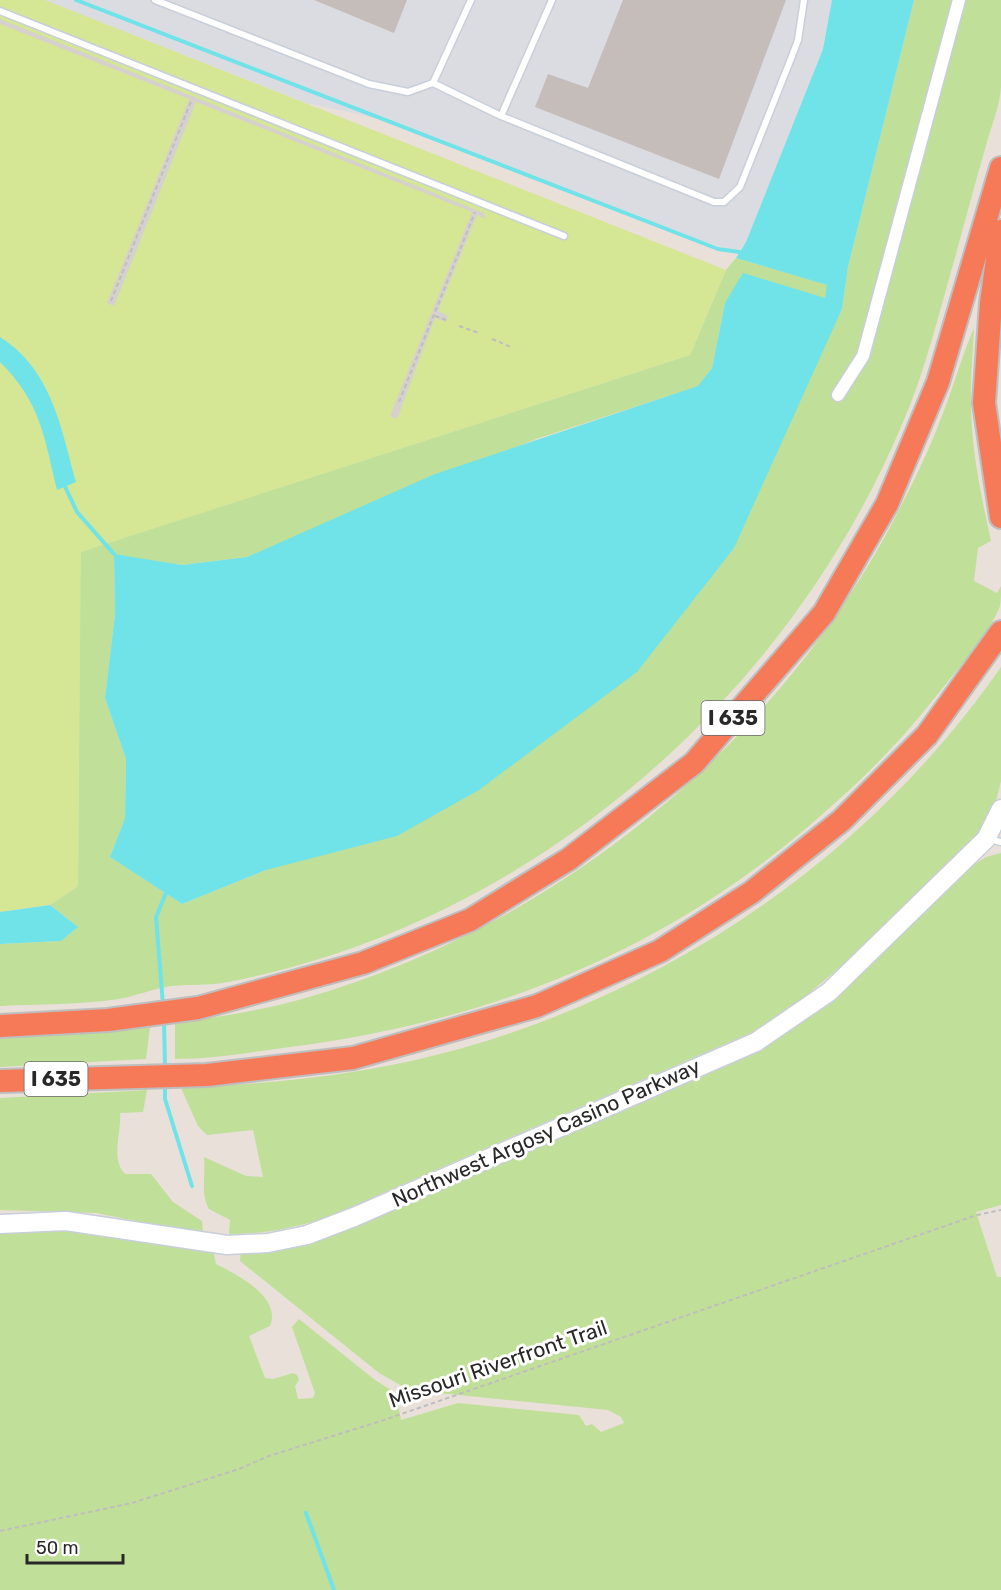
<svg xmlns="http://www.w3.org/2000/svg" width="1001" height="1590" font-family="Rubik,sans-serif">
	<rect width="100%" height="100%" fill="#eae0da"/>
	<!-- industrial -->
	<path fill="#dbdbe2" d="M45,0H832L823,49L746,242L739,252L680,234L384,120L306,103Z"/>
	<!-- green -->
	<g fill="#c0df98">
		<path d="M914,0H1001C1001,29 1001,59 1001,87C1000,107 990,129 985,149C972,194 960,240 947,286C934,332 922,378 903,422C787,701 527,925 228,982C209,986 191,984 172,986C154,988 137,996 119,999C80,1005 39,1004 0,1006V944L61,941L78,927L50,905L78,886L80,552L690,355L726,270L736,258L828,285L825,298L725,303L712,368L699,386L536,439L247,557L182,565L114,555L115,614L105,698L126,759L125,818L110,857L182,904L266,870L828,338L842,309L848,267Z"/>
		<path d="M974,328C973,353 970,378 971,403C971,449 981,495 991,541L978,548L974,581L997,593L1001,586C1001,592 1001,600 1000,606C991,632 951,677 933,700C904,737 871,771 836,802C679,946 499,1020 290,1047C252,1052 214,1059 175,1059V1024C218,1016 261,1011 302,999C556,927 779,745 899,510C915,479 931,446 943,413C954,385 962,356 974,328Z"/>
		<path d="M1001,667V781L993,813L977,837C908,903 842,973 764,1027L328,1217C295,1228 264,1234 229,1234L230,1220L209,1209C200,1193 206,1176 204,1157L246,1176L263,1177L253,1130L207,1135L198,1126L181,1088C258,1084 335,1078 411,1061C647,1008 862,867 1001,667Z"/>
		<path d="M1001,853V1205L976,1212L997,1277H1001V1590H0V1233L75,1230L213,1251L216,1264C236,1274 282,1297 270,1326L249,1336L265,1378L273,1379L293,1373L297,1375L299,1380L295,1386L298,1399L313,1398L315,1393L292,1327L299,1319L375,1380L396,1393L401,1420L458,1403L579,1415L586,1426L592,1424L601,1432L624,1423L621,1417L608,1410L409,1390L379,1373L240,1261L241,1251L261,1250L768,1043L818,1011L972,866L986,857Z"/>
		<path d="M150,1027L146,1059L0,1067V1039Z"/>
		<path d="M147,1090L143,1112L120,1113C122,1131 110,1159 125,1174H151L173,1202L202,1221L203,1230L200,1234L96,1213L0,1210V1098Z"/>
	</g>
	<!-- pitch -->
	<path fill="#d5e694" d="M0,0H45L726,270L690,355L81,552L78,886L50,905L0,912Z"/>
	<!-- plaza -->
	<path fill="#d6d1cd" d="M0,19L484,213L486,219L477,215L438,311L448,316L446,322L435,318L397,419L390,416L472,212L196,102L114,306L107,303L189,99L0,24Z"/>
	<!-- water -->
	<g fill="#70e3e9">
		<path d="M832,0H914L848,267L842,309L734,548L637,672L479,790L397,836L266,870L182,904L110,857L125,818L126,759L105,698L115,614L114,554L182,565L247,557L435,474L698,386L712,368L725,303L743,273L825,298L827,285L736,258L746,242L823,49Z"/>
		<path d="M0,337C52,370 61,428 76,482L57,490C44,436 41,403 0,362Z"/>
		<path d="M50,905L78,927L61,941L0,944V912Z"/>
	</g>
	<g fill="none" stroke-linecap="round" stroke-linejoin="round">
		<!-- stream -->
		<g stroke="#70e3e9" stroke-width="4">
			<path d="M76,0L718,249L739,252"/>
			<path d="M63,482L77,512L114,554"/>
			<path d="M163,1005L156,917L166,893"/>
			<path d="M164,1021L165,1067"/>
			<path d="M165,1084V1099L192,1186"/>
			<path d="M306,1513L334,1590"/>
		</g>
	</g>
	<!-- building -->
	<g fill="#c5bdba">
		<path d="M314,0H407L394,33Z"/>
		<path d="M623,0H786L719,179L535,107L548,74L588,88Z"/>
	</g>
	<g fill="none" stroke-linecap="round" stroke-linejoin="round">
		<!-- lane casing -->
		<g stroke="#c8cfda" stroke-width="9">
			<g id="lane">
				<path d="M155,0L369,84L408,92L433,83L471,0"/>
				<path d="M0,11L564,236"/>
				<path d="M433,83L501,116L714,202H724L740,187L792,56L798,40L804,0"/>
				<path d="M501,116L552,0"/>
				<path d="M989,839L1001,842"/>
			</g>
		</g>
		<!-- street casing -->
		<g stroke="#c8cfda" stroke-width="15">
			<path id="street" d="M838,395L863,356L959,0"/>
		</g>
		<!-- secondary casing -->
		<g stroke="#c8cfda" stroke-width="21">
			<path id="secondary" d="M0,1224L66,1221L227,1245L268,1243L307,1235L354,1217L756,1042L829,992L986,839L1001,809"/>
		</g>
		<!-- highway casing -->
		<g stroke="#bebebe" stroke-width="26">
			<g id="highway">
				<path d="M1001,231L991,303L984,403L1001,517"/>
				<path d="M0,1026L108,1020L198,1008L363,963L470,920L569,859L694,763L824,613L887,504L938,382L1001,168"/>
				<path d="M0,1081L207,1075L353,1058L537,1006L660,951L752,892L842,820L927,735L1001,632"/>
			</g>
		</g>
		<!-- path -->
		<g stroke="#bebebe" stroke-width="2" stroke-dasharray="4.5 3" stroke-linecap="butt">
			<path d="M111,301L192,99"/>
			<path d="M435,316L446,320"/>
			<path d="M459,326L479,333"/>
			<path d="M492,339L511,347"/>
			<path d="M399,402L475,212"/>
			<path d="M0,1531L132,1503L239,1469L269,1456L384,1420L977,1215L1001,1210"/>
		</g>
		<!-- lane -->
		<use href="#lane" stroke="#fff" stroke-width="6"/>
		<!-- street -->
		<use href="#street" stroke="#fff" stroke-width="12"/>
		<!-- secondary -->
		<use href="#secondary" stroke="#fff" stroke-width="18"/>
		<!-- highway -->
		<use href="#highway" stroke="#f77a58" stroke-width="22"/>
	</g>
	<g text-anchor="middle" stroke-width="6" stroke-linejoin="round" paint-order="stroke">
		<!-- shield labels -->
		<g fill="#fff" stroke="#686868" stroke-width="1.5">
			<rect x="701.5" y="701" width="63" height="34" rx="4.5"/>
			<rect x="24.5" y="1062" width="63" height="34" rx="4.5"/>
		</g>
		<g font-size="20" font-weight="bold" fill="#282828">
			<text x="733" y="725">I 635</text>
			<text x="56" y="1086">I 635</text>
		</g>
		<!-- street labels -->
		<g font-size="21" fill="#282828" stroke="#fff">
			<text transform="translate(546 1133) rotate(-24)" y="7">Northwest Argosy Casino Parkway</text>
			<text transform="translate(498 1364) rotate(-19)" y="7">Missouri Riverfront Trail</text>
		</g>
	</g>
	<!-- scale -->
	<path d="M27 1554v9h96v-9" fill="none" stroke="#282828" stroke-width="3"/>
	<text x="36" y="1554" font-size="18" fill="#282828" stroke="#ffffff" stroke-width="4.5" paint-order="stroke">50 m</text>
</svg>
